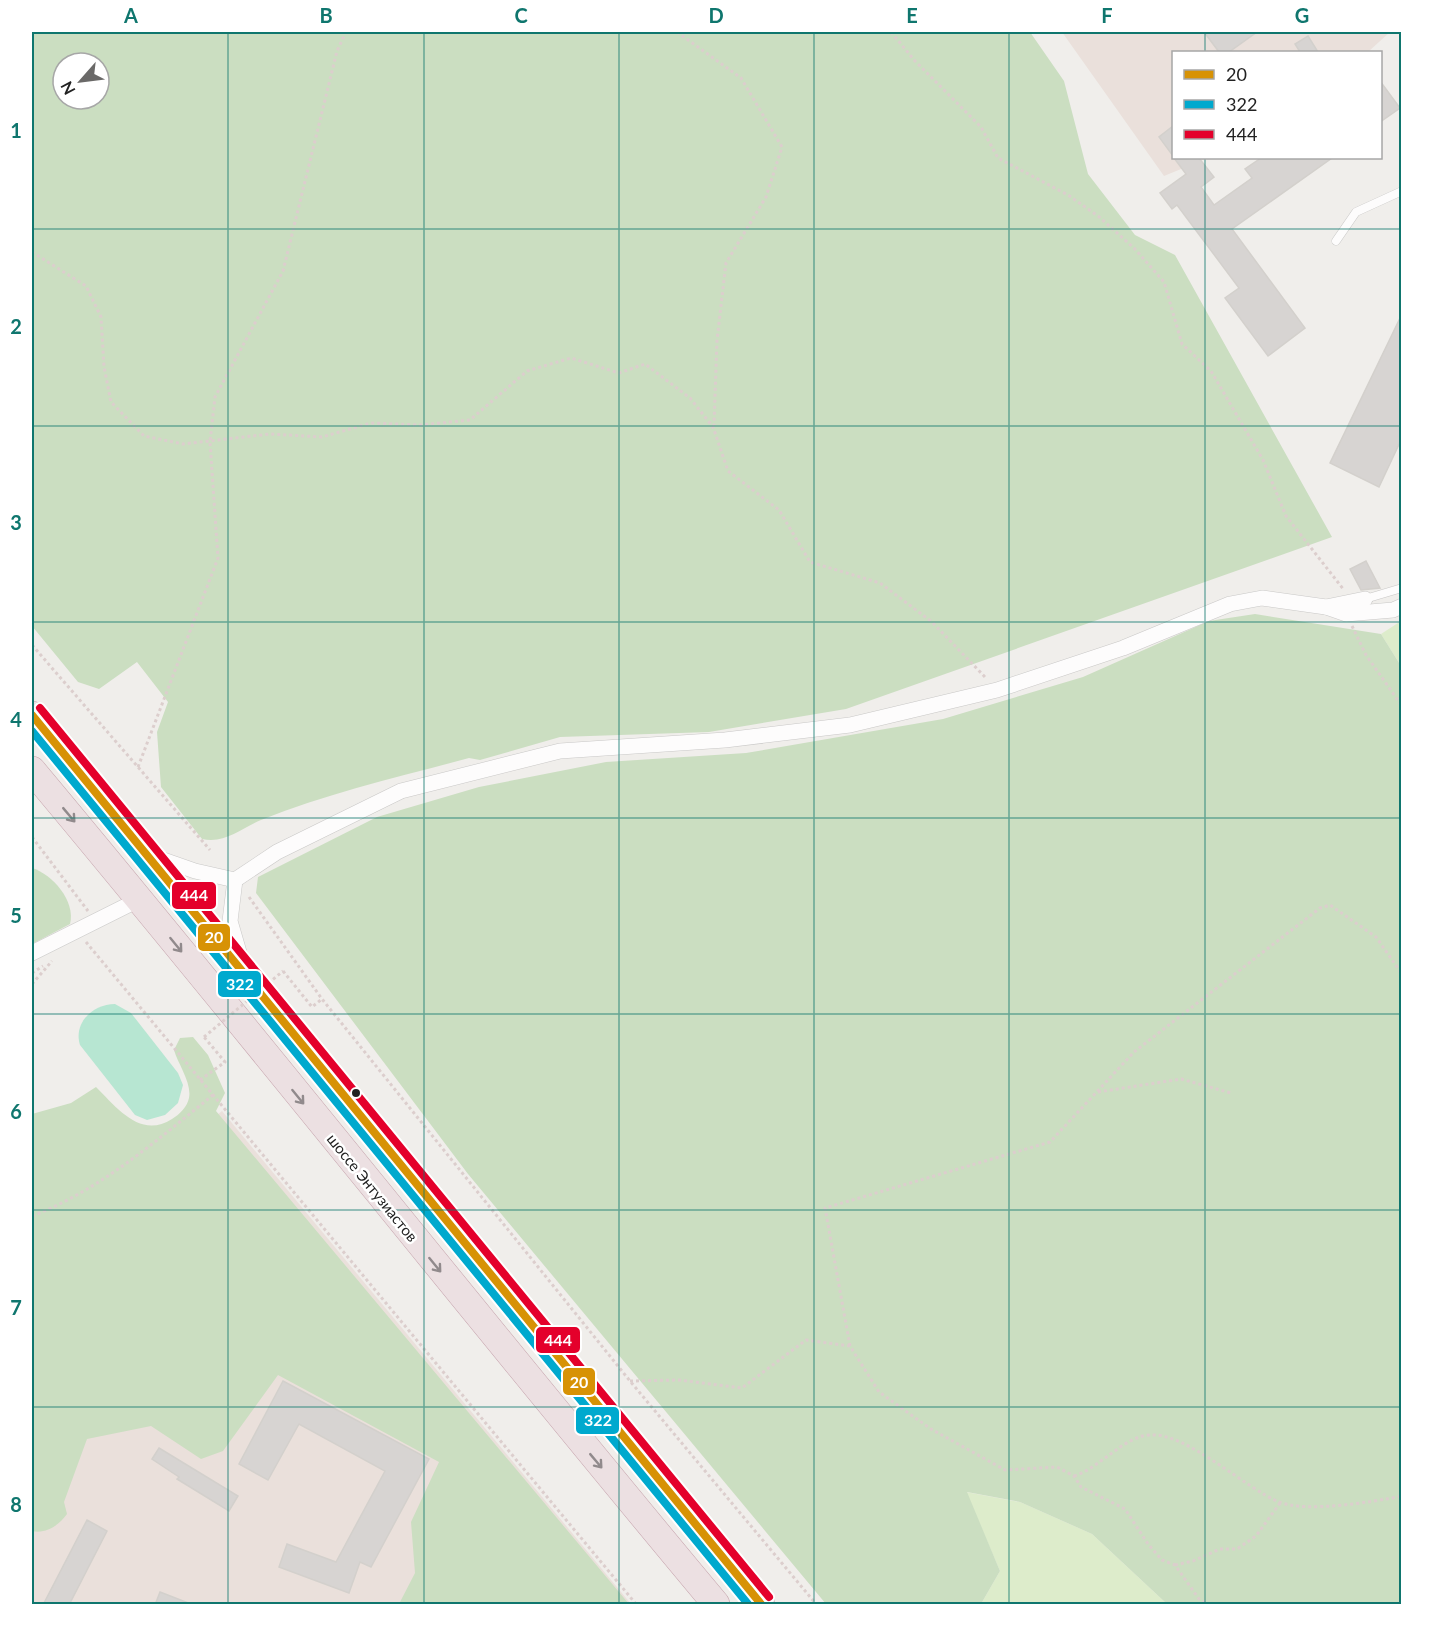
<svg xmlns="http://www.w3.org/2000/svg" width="1433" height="1636" font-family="Lato,sans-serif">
	<rect width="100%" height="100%" fill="#f0eeeb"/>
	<!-- military -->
	<g fill="#eae0db">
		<path d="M1062,32H1390L1368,52H1174V158H1208L1164,176Z"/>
		<path d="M222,1111L631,1604H32V1262Z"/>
	</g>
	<!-- grass -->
	<g fill="#ddeccb">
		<path d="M1401,621V666L1381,634Z"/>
		<path d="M966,1492L1020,1502L1092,1534L1167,1604H981L1000,1571Z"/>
	</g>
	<!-- forest -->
	<g fill="#cbdec1" fill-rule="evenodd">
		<path d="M32,32H1030L1064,81L1088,174L1135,235L1175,255L1332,537L846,709L709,732L560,737L480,760L469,758C399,777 328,793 261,820C240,829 225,844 202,839L161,787L157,732L168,702L137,662L99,689L78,682L32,626ZM63,63H99V99H63Z"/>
		<path d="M1255,614L1381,634L1401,666V1604H1167L1092,1534L1020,1502L967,1492L1000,1571L981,1604H826L468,1174L256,893L258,877L377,817L479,787L606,762L746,753L943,719L1083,677L1209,621Z"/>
		<path d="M32,868C52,874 76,901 70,924L32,944Z"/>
		<path d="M193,1037L208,1055L225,1093L216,1111L629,1604H399L415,1573L411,1522L439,1462L278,1375L223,1451L201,1459L151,1426L87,1439L64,1502L67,1514C58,1526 46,1534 32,1531V1114L71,1103L96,1087C118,1109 141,1139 172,1119C180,1114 187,1107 189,1098C192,1083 178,1064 174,1050L180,1038Z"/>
	</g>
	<!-- pitch -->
	<path fill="#b7e6d2" d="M115,1004L131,1013L178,1073L183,1085L178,1103L165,1115L147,1120L135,1115L80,1045C73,1023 93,1004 115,1004Z"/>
	<!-- building -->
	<g fill="#d7d4d2" stroke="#d3d0cc" stroke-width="1.5">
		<path d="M1204,32H1257L1229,52H1219Z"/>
		<path d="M1308,36L1318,52H1300L1295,44Z"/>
		<path d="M1380,81L1400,108L1380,122Z"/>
		<path d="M1173,126V156L1159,137Z"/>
		<path d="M1174,158H1199L1214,177L1201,187L1214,205L1252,178L1245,169L1261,158H1332L1232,229L1305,328L1268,356L1225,298L1239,288L1177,205L1172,209L1160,193L1186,174Z"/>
		<path d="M1401,316V440L1379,487L1330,463Z"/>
		<path d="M1366,561L1380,588L1361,590L1350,569Z"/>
		<path d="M283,1381L429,1459L371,1567L360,1562L349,1593L279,1567L287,1544L336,1562L385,1471L299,1424L268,1480L239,1464Z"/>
		<path d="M159,1448L238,1496L229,1511L177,1479L179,1477L152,1459Z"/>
		<path d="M87,1520L107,1531L69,1605H43Z"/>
		<path d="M160,1592L191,1604V1605H155Z"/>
	</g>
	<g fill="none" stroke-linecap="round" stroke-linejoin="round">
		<!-- lane casing -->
		<g stroke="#c9c8c7" stroke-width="9">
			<g id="lane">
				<path d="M1336,241L1356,212L1402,191"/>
				<path d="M1365,599L1402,588"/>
			</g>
		</g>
		<!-- street casing -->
		<g stroke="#c9c8c7" stroke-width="16">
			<g id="street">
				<path d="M1326,607L1365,599"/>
				<path d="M155,857L195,871L235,880L277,852L401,791L560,751L725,740L850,725L997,690L1123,648L1230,604L1262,598L1326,607L1346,614L1393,610L1402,606"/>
				<path d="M235,880L230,921L241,959"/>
				<path d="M32,953L140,899"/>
			</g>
		</g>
		<!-- highway casing -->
		<g stroke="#c5a2ac" stroke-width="28">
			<g id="highway">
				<path d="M32,715L761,1604"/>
				<path d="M32,770C263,1046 485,1328 716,1604"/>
			</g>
		</g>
		<!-- path -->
		<g stroke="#dccecd" stroke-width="3" stroke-dasharray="3 3" stroke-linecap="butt">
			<path d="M677,32L741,78L782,147L766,197L726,263L717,340L714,425"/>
			<path d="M891,32L915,61L981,127L998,158L1068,195L1098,216L1134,248L1164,282L1182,344L1211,371L1263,460L1286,516L1344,590"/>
			<path d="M32,252L86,286L101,317L104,367L111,402L144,436L183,444L270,434L322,437L371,423L420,425L470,420L527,371L571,358L619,373L645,364L690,398L713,427L728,471L779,510L810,562L880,583L932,622L985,677"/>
			<path d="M1352,626L1366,655L1402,706"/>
			<path d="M32,645L210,850"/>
			<path d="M138,767L218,558L210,442L215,397L283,271L337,51L346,32"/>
			<path d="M32,837L88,911"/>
			<path d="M249,897L322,999L630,1381L816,1604"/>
			<path d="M86,942L636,1604"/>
			<path d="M283,971L312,1007L322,999"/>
			<path d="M32,973L43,966"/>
			<path d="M32,984L52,961"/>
			<path d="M200,1080L225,1062L204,1037"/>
			<path d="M1098,1092L1181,1079L1231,1093"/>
			<path d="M32,1216C100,1190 156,1141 213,1095"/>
			<path d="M850,1346L825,1208L1050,1142L1134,1052L1320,908L1330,905L1376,937L1402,974"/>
			<path d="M630,1381L679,1380L742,1388L806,1340L850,1346L879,1392L931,1429L1005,1470L1057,1467L1074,1476L1081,1487L1125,1509L1148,1544L1162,1560L1175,1565L1199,1599L1208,1604"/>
			<path d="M1074,1476C1100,1468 1124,1436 1150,1435C1186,1432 1245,1488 1279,1502C1306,1513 1372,1502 1402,1496"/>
			<path d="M1175,1565L1193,1561L1220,1549H1237L1256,1536L1280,1503"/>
		</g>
		<!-- lane -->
		<use href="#lane" stroke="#fdfcfc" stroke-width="8"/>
		<!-- street -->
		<use href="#street" stroke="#fdfcfc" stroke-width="15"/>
		<!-- highway -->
		<use href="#highway" stroke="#ece0e2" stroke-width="27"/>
		<!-- path-bridge -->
		<path stroke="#dccecd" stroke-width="3" stroke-dasharray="3 3" stroke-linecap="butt" d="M204,1037L283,971"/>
		<!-- bus-1 casing -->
		<g stroke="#fff" stroke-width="12">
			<path id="bus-1" d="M32,715L761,1604"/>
		</g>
		<!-- bus-2 casing -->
		<g stroke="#fff" stroke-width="12">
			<path id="bus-2" d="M32,731L748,1604"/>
		</g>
		<!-- bus-3 casing -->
		<g stroke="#fff" stroke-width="12">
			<path id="bus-3" d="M40,708L769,1597"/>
		</g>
		<!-- bus-1 -->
		<use href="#bus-1" stroke="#d79205" stroke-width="8"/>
		<!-- bus-2 -->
		<use href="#bus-2" stroke="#00a9ce" stroke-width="8"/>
		<!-- bus-3 -->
		<use href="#bus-3" stroke="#e4002b" stroke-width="8"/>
	</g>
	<!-- one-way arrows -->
	<defs><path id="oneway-shaft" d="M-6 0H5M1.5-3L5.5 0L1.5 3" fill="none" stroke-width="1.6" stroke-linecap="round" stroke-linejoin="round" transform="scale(1.5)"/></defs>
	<g stroke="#918a8c">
		<use href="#oneway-shaft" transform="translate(69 815) rotate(50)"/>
		<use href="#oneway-shaft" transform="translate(176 945) rotate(51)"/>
		<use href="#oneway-shaft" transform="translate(298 1097) rotate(51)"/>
		<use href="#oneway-shaft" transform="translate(435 1265) rotate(51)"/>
		<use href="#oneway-shaft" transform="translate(596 1461) rotate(50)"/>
	</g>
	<!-- grid -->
	<path fill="none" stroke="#0f766e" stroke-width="1.5" stroke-opacity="0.55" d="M228,32V1604M424,32V1604M619,32V1604M814,32V1604M1009,32V1604M1205,32V52M1205,158V1604M32,229H1402M32,426H1402M32,622H1402M32,818H1402M32,1014H1402M32,1210H1402M32,1407H1402"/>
	<!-- markers -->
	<circle fill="#222" stroke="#fff" stroke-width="2" cx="356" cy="1093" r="5"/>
	<g text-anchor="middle" stroke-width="5" stroke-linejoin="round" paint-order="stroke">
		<!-- street labels -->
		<g font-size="15" fill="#222" stroke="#fff">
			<text transform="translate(372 1188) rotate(51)" y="5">шоссе Энтузиастов</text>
		</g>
	</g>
	<g stroke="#fff" stroke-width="2">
		<rect x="171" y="881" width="46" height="29" rx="6" fill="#e4002b"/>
		<rect x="197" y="923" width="34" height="29" rx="6" fill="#d79205"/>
		<rect x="217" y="970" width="45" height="28" rx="6" fill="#00a9ce"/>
		<rect x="535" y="1326" width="46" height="28" rx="6" fill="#e4002b"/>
		<rect x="562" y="1367" width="34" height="29" rx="6" fill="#d79205"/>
		<rect x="575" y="1406" width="45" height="29" rx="6" fill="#00a9ce"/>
	</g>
	<g font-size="16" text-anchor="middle" font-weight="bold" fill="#fff">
		<text x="194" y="901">444</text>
		<text x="214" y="943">20</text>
		<text x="240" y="990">322</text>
		<text x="558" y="1346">444</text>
		<text x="579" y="1388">20</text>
		<text x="598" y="1426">322</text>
	</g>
	<!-- border -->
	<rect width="1433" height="1636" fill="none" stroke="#ffffff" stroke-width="66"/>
	<!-- legend -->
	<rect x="1172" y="51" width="210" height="108" fill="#ffffff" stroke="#a7a7a7" stroke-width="1.5"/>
	<rect x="1184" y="70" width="30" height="9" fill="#d79205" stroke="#a7a7a7" stroke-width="1.5"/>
	<text x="1226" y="81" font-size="18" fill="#222222">20</text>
	<rect x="1184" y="100" width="30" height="9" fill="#00a9ce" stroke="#a7a7a7" stroke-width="1.5"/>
	<text x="1226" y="111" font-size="18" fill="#222222">322</text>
	<rect x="1184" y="130" width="30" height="9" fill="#e4002b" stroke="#a7a7a7" stroke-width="1.5"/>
	<text x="1226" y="141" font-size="18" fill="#222222">444</text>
	<!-- north arrow -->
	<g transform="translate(81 81) rotate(242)"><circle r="28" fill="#ffffff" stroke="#a7a7a7" stroke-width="1.5"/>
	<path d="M0-4.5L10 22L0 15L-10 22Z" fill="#6a6968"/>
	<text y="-9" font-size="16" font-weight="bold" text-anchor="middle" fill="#222222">N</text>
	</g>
	<rect x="33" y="33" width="1367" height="1570" fill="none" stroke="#0f766e" stroke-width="2"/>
	<g font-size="20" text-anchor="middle" font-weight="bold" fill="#0f766e">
		<text x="131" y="23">A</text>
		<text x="326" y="23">B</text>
		<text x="521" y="23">C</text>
		<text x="716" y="23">D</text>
		<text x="912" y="23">E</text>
		<text x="1107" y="23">F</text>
		<text x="1302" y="23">G</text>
		<text x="16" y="138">1</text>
		<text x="16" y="334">2</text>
		<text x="16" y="530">3</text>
		<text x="16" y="727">4</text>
		<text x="16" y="923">5</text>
		<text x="16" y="1119">6</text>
		<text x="16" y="1315">7</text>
		<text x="16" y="1512">8</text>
	</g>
</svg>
